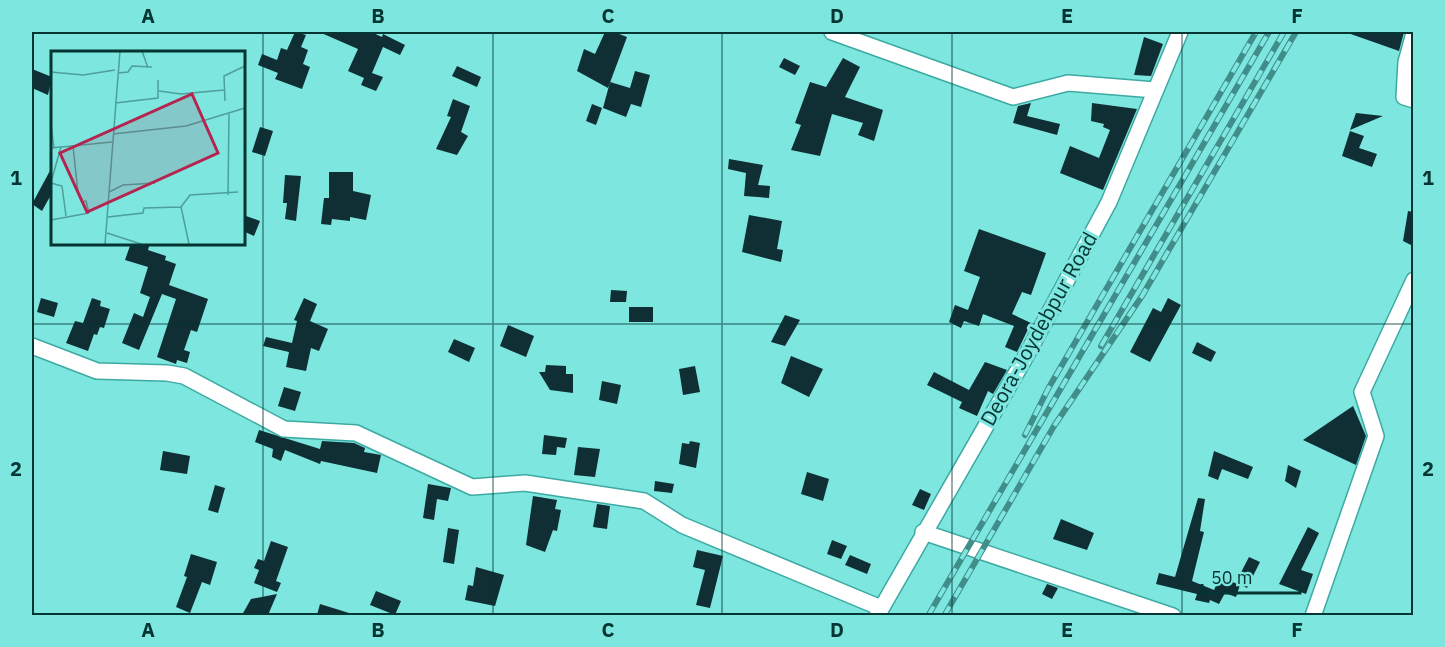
<svg xmlns="http://www.w3.org/2000/svg" width="1445" height="647" font-family="'IBM Plex Sans',sans-serif">
	<rect width="100%" height="100%" fill="#7de6df"/>
	<!-- building -->
	<g fill="#0f2f34">
		<path d="M295,32L306,35L301,47L308,50L303,64L310,67L302,89L275,79L278,73L258,65L262,54L277,60L281,48L287,50Z"/>
		<path d="M319,32H371L382,37L383,34L405,45L400,55L383,47L372,73L383,77L376,91L361,85L364,78L348,71L358,49Z"/>
		<path d="M605,32H614L627,37L608,88L577,71L584,49L595,54Z"/>
		<path d="M1345,32H1404L1399,51Z"/>
		<path d="M1144,37L1163,44L1151,76L1134,75Z"/>
		<path d="M784,58L800,66L795,75L779,67Z"/>
		<path d="M843,58L860,67L845,97L883,110L874,141L858,135L863,123L832,114L820,156L791,150L801,125L795,123L810,82L826,87Z"/>
		<path d="M457,66L481,77L477,87L452,76Z"/>
		<path d="M32,69L52,77L48,95L32,88Z"/>
		<path d="M635,71L650,75L641,107L631,104L626,117L603,108L610,82L630,88Z"/>
		<path d="M453,99L470,106L461,132L468,136L457,155L436,149L451,117L447,116Z"/>
		<path d="M1031,103L1027,116L1060,124L1057,135L1013,123L1018,106Z"/>
		<path d="M1092,103L1137,109L1103,190L1060,173L1070,146L1099,158L1110,130L1103,127L1104,124L1091,121Z"/>
		<path d="M592,104L602,108L596,125L586,121Z"/>
		<path d="M1356,113L1383,116L1350,130Z"/>
		<path d="M260,127L273,131L265,156L252,152Z"/>
		<path d="M1350,131L1364,136L1359,148L1377,154L1372,167L1342,156Z"/>
		<path d="M729,159L763,165L758,185L770,186L769,198L744,196L746,173L728,169Z"/>
		<path d="M52,167V193L42,211L32,204Z"/>
		<path d="M329,172H353V191L371,195L366,220L350,217V221L332,219L331,225L321,224L324,198H329Z"/>
		<path d="M285,175L301,176L296,221L285,219L287,203H283Z"/>
		<path d="M1408,211L1413,212V246L1403,241Z"/>
		<path d="M749,215L782,221L777,249L783,250L781,262L742,252Z"/>
		<path d="M246,216L260,221L254,236L243,231Z"/>
		<path d="M979,229L1046,253L1031,295L1022,292L1012,314L1031,323L1017,352L1005,347L1014,326L983,314L979,326L964,321L961,328L949,322L955,305L968,310L980,277L964,271Z"/>
		<path d="M131,243H150L148,250L166,256L165,260L176,264L169,285L208,299L197,332L191,330L184,350L190,352L187,363L177,360L176,364L157,357L176,299L162,294L139,350L122,343L134,313L143,317L150,297L140,293L148,267L125,260Z"/>
		<path d="M611,290L627,291L626,302H610Z"/>
		<path d="M41,298L58,303L54,317L37,312Z"/>
		<path d="M92,298L101,301L100,306L110,309L104,328L100,327L97,335L94,334L88,351L66,343L75,321L83,323Z"/>
		<path d="M304,298L317,304L310,321L328,329L319,351L311,348L306,371L286,367L289,352L263,346L266,337L292,343L297,321L294,320Z"/>
		<path d="M1168,298L1181,305L1150,362L1130,352L1153,308L1161,312Z"/>
		<rect x="629" y="307" width="24" height="15"/>
		<path d="M785,315L800,320L785,346L771,342Z"/>
		<path d="M508,325L534,336L526,357L500,346Z"/>
		<path d="M454,339L475,348L469,362L448,352Z"/>
		<path d="M1197,342L1216,352L1211,362L1192,353Z"/>
		<path d="M791,356L823,369L809,397L781,383Z"/>
		<path d="M985,362L1007,370L993,394L988,391L977,416L959,408L962,402L927,385L934,372L969,390Z"/>
		<path d="M546,365L566,366V374H573V393L550,390L539,372H545Z"/>
		<path d="M695,366L700,392L683,395L679,369Z"/>
		<path d="M602,381L621,385L617,404L599,400Z"/>
		<path d="M284,387L301,392L295,411L278,406Z"/>
		<path d="M1353,406L1366,436L1356,465L1303,440Z"/>
		<path d="M259,430L320,449L322,441L354,443L365,448L364,452L381,455L377,473L321,461L320,464L285,450L281,461L272,457L273,449L255,442Z"/>
		<path d="M544,435L567,438L565,448L557,447L556,455L542,454Z"/>
		<path d="M690,441L700,443L696,468L679,464L682,443L689,444Z"/>
		<path d="M578,447L600,449L595,477L574,475Z"/>
		<path d="M163,451L190,456L187,474L160,470Z"/>
		<path d="M1214,451L1253,467L1248,479L1222,469L1218,480L1208,476Z"/>
		<path d="M1288,465L1301,471L1296,488L1285,481Z"/>
		<path d="M807,472L829,479L823,501L801,494Z"/>
		<path d="M655,481L674,484L672,493L654,491Z"/>
		<path d="M428,484L451,488L448,501L437,499L434,520L423,518Z"/>
		<path d="M215,485L225,488L218,513L208,510Z"/>
		<path d="M920,489L931,494L924,510L912,505Z"/>
		<path d="M533,496L557,500L555,509L561,510L557,531L553,530L545,552L526,545Z"/>
		<path d="M1198,498L1205,499L1200,531L1204,532L1192,581L1214,590L1220,577L1240,585L1236,597L1225,593L1219,604L1210,600L1209,603L1195,600L1197,594L1156,584L1159,573L1175,577Z"/>
		<path d="M597,504L610,506L607,529L593,527Z"/>
		<path d="M1061,519L1094,533L1087,550L1053,539Z"/>
		<path d="M1308,527L1319,533L1301,570L1313,574L1306,594L1279,584Z"/>
		<path d="M448,528L459,530L454,564L443,562Z"/>
		<path d="M832,540L847,546L841,559L827,554Z"/>
		<path d="M271,541L288,547L276,581L281,583L277,592L254,583L259,570L254,568L258,559L264,561Z"/>
		<path d="M697,550L723,556L710,608L696,605L705,570L693,567Z"/>
		<path d="M191,554L217,562L210,585L202,582L190,613L176,607L187,577L184,576Z"/>
		<path d="M850,555L871,564L867,574L845,565Z"/>
		<path d="M1249,557L1260,562L1247,588L1236,582Z"/>
		<path d="M476,567L504,575L495,606L465,600L468,585L473,586Z"/>
		<path d="M1047,584L1058,588L1052,599L1042,594Z"/>
		<path d="M376,591L401,601L395,615L370,605Z"/>
		<path d="M277,594L268,615H242L251,599Z"/>
		<path d="M320,604L349,613V615H317Z"/>
	</g>
	<g fill="none" stroke-linecap="round" stroke-linejoin="round">
		<!-- minor casing -->
		<g stroke="#3caaa3" stroke-width="18">
			<g id="minor">
				<path d="M832,32L1013,97L1068,83L1155,90"/>
				<path d="M1414,33L1406,62L1404,97L1414,100"/>
				<path d="M32,346L97,371L167,373L184,376L284,429L356,433L472,487L525,483L644,501L682,525L881,608"/>
				<path d="M923,532L1173,616"/>
				<path d="M877,616L1026,356L1109,202L1180,32"/>
				<path d="M1313,616L1376,436L1362,392L1414,280"/>
			</g>
		</g>
		<!-- minor -->
		<use href="#minor" stroke="#fff" stroke-width="15"/>
		<!-- rail casing -->
		<g stroke="#408d89" stroke-width="6">
			<g id="rail">
				<path d="M1101,346L1284,32"/>
				<path d="M1025,435L1048,389L1256,32"/>
				<path d="M928,616L1269,32"/>
				<path d="M944,616L1054,426L1142,296L1296,32"/>
			</g>
		</g>
		<!-- rail -->
		<use href="#rail" stroke="#7de6df" stroke-width="4" stroke-dasharray="11" stroke-linecap="butt"/>
	</g>
	<!-- grid -->
	<path fill="none" stroke="#043533" stroke-width="1.5" stroke-opacity="0.55" d="M263,32V616M493,32V616M722,32V616M952,32V616M1182,32V616M32,324H1414"/>
	<g text-anchor="middle" stroke-width="6" stroke-linejoin="round" paint-order="stroke">
		<!-- street labels -->
		<g font-size="21" fill="#043533" stroke="#7de6df">
			<text transform="translate(1039 329) rotate(-61)" y="7">Deora-Joydebpur Road</text>
		</g>
	</g>
	<!-- overview -->
	<g transform="translate(51 51)">
		<rect width="194" height="194" fill="#7de6df"/>
		<path fill="none" stroke="#4d9f9a" stroke-width="1.5" d="M91,0L97,17M0,21L32,24L64,19M67,22L77,21L81,15L101,16M108,40L130,43L173,39M174,50L173,25L194,15M64,52L107,47V29M0,74L3,97M62,83L135,75L194,57M22,95L27,142L31,151L35,150L38,162M0,97L61,91M0,131L10,96M0,132L11,135L15,165M58,141L72,134L104,132M177,144L178,63M57,166L92,162L93,157L130,156M0,169L38,162M56,182L90,193M54,193L69,0M138,193L130,156L139,144L187,141"/>
		<path fill="#b5244f" fill-opacity="0.15" stroke="#b5244f" stroke-width="3" d="M141,43L167,102L36,161L9,102Z"/>
		<rect width="194" height="194" fill="none" stroke="#043533" stroke-width="3"/>
	</g>
	<!-- border -->
	<rect width="1445" height="647" fill="none" stroke="#7de6df" stroke-width="66"/>
	<!-- scale -->
	<path d="M1202 584v9h98v-9" fill="none" stroke="#043533" stroke-width="3"/>
	<text x="1211" y="584" font-size="18" fill="#043533" stroke="#7de6df" stroke-width="4.5" paint-order="stroke">50 m</text>
	<rect x="33" y="33" width="1379" height="581" fill="none" stroke="#043533" stroke-width="2"/>
	<g font-size="20" text-anchor="middle" font-weight="bold" fill="#043533">
		<text x="148" y="23">A</text>
		<text x="378" y="23">B</text>
		<text x="608" y="23">C</text>
		<text x="837" y="23">D</text>
		<text x="1067" y="23">E</text>
		<text x="1297" y="23">F</text>
		<text x="16" y="185">1</text>
		<text x="1428" y="185">1</text>
		<text x="16" y="476">2</text>
		<text x="1428" y="476">2</text>
		<text x="148" y="637">A</text>
		<text x="378" y="637">B</text>
		<text x="608" y="637">C</text>
		<text x="837" y="637">D</text>
		<text x="1067" y="637">E</text>
		<text x="1297" y="637">F</text>
	</g>
</svg>
